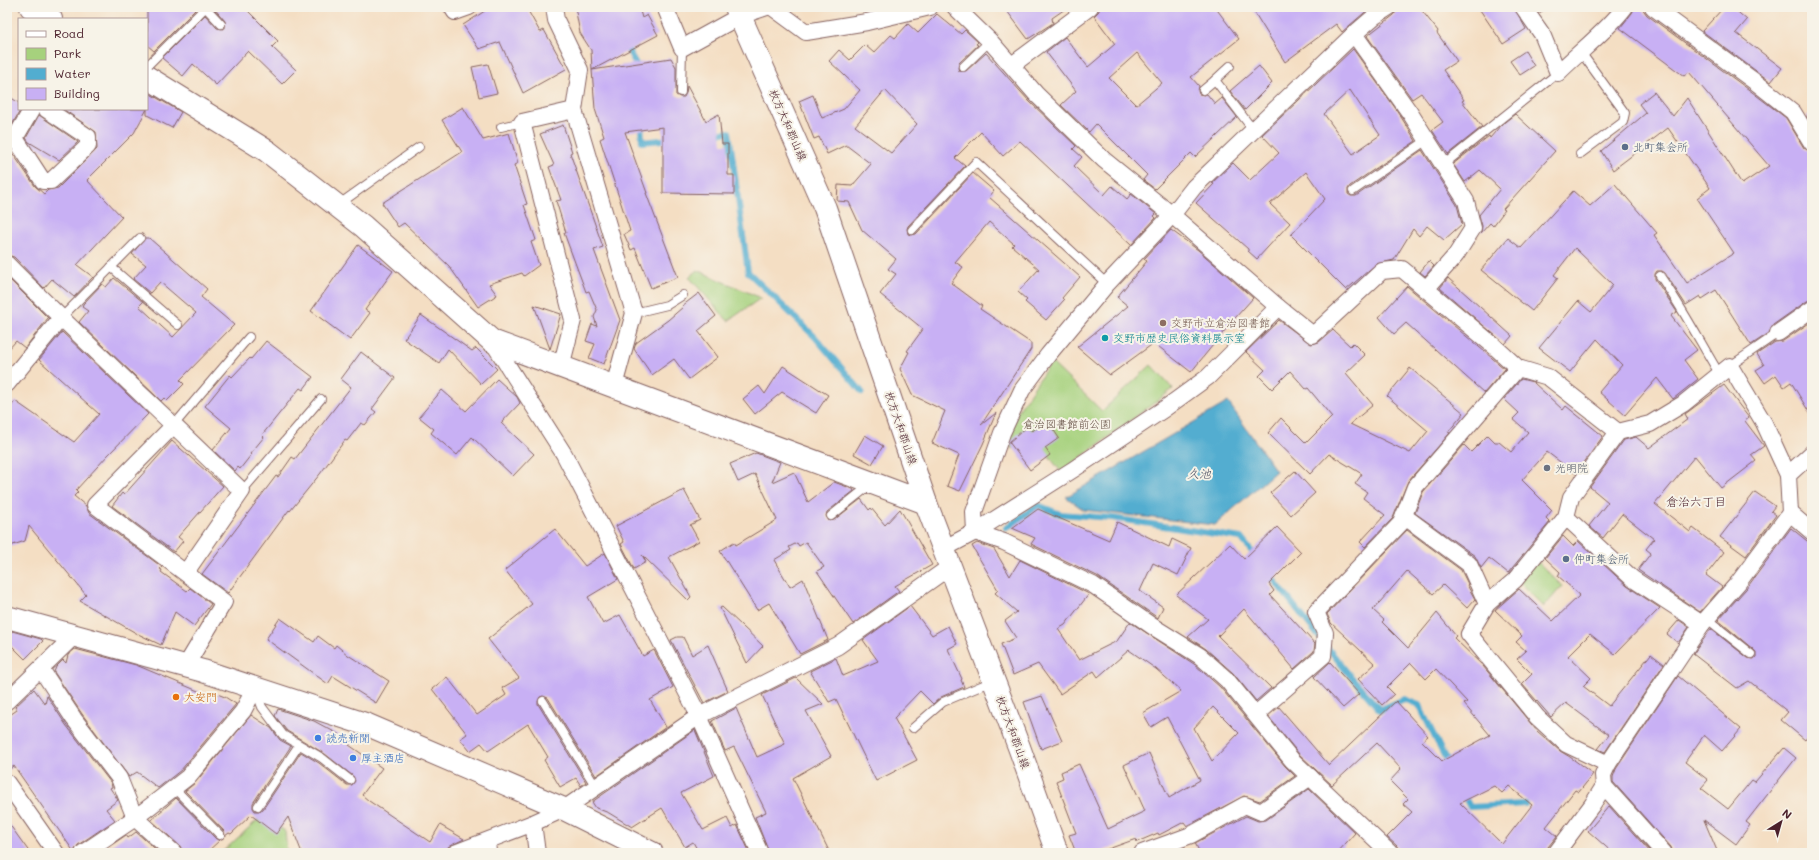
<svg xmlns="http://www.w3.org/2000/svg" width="1819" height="860" font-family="Mali,'Klee One',sans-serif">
	<rect width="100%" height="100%" fill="#f7f3e8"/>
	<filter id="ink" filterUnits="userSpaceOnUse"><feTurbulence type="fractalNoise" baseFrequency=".025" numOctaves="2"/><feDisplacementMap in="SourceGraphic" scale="8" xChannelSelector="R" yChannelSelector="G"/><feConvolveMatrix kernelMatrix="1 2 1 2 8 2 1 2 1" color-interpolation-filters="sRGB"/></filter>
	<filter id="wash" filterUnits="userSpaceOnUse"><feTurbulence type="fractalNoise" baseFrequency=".012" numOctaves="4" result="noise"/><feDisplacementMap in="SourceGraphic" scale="16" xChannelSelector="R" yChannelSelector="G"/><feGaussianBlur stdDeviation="0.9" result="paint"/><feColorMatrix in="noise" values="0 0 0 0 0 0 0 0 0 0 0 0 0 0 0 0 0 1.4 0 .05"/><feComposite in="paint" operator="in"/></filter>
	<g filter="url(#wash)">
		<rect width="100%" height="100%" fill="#f4dec3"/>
		<!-- green -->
		<g fill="#a6d17d" stroke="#787854">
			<path d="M697,270L761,298L728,321L689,277Z"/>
			<path d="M1051,362L1102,411L1151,365L1173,389L1061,472L1032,434L1012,449L1005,440L1018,411Z"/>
			<path d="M1537,561L1562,586L1544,607L1518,581Z"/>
			<path d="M262,816L285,831L287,853H221Z"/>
		</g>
		<!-- water -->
		<path fill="#52add0" stroke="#4e667e" d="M1228,402L1276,471L1215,525L1084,510L1066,497Z"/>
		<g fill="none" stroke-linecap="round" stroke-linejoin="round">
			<!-- stream -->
			<g stroke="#52add0" stroke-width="6">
				<path d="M625,44L637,66L638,69"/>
				<path d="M641,123L642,142L671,139"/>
				<path d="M714,134L729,132L748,272L815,337L862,392"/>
				<path d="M1006,528L1038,505L1060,514L1112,518L1241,538L1256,557"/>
				<path d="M1269,574L1347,672L1380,710L1404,699L1419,705L1449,766"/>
				<path d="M1462,792L1470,807L1525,804"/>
			</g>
		</g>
		<g id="blocks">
			<!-- building -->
			<g fill="#c8b0f4" fill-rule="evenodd">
				<path d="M147,7H198L154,51L147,45Z"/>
				<path d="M213,7H244L278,41L272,47L296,70L282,84L248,51L216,85L193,64L183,76L162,58L205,15L217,28L222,29L225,28V21Z"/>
				<path d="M491,7H526L540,32L544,30L566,69L523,93L500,42L479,49L463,25Z"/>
				<path d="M575,7H639L642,18L647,15L658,35L592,70L591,50L580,33Z"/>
				<path d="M1004,7H1068L1052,18L1053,23L1028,39Z"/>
				<path d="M1099,7H1215L1239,39L1191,77L1199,86L1198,91L1199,94L1204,95L1207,94L1215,104L1222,98L1237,117L1195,157L1191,153L1155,189L1143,180L1147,175L1096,124L1089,132L1061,105L1076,91L1046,52L1065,37L1088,67L1115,44L1094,16L1099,11ZM1137,53L1162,83L1136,105L1109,78Z"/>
				<path d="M1251,7H1371L1342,32L1336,24L1285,62Z"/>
				<path d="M1398,7H1419L1438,31L1437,33L1457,61L1443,70L1464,100L1462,101L1482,127L1448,154L1432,130L1443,122L1421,93L1412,99L1367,36L1394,15Z"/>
				<path d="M1478,7H1514L1526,29L1503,44Z"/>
				<path d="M1535,7H1549L1539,13Z"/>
				<path d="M1635,7H1641L1647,15L1752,92L1786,118L1804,148L1812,152V300L1807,301L1773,325L1769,333L1751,345L1716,290L1702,299L1700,296L1686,305L1665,273L1662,271H1657L1655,274V279L1677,312L1671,316L1697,350L1684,360L1698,379L1673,399L1657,378L1625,415L1599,392L1622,365L1597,339L1570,372L1539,348L1578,301L1591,312L1613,285L1575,248L1554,275L1558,278L1532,311L1481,270L1508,238L1521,248L1573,191L1590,206L1615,184L1657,233L1654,235L1687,283L1734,253L1697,198L1710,188L1668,128L1613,170L1601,151L1646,113L1639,104L1654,92L1673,116L1687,98L1742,184L1769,166L1689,72L1684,76L1620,28L1632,13Z"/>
				<path d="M1724,7H1732L1747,20L1736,33L1782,68L1771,82L1702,31Z"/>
				<path d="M937,14L961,34L965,30L978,42L976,44L978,45L959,63L958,68L959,71H966L986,53L1029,101L1076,146L1073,149L1082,157L1074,166L1104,195L1112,186L1127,199L1131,194L1156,214L1154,216L1156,218L1131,245L1020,141L1003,156L981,132L955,158L965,166L908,226L907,229L908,234L911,235L916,234L973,173L994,191L989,197L1080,277L1062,298L1064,300L1046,320L1025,302L1027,300L1018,292L1039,269L1012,246L1014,244L989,222L955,262L963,267L951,283L982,306L980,309L1031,343V349L981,425L996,413L983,444L960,491L947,486L959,455L932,443L945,411L912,395L900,369L909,352L907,351L923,329L880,294L896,274L888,269L896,259L862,230L849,202L837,201L838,185L852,186L871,164L846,145L827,154L819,137L814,139L799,101L813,95L822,118L844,109L860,90L829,61L839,50L850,60L865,45L874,53L891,35L895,38L908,24L918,33ZM885,90L917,124L891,153L855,126Z"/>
				<path d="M1353,49L1396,109L1416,141L1350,186L1348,189V194L1351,196H1356L1422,150L1457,205L1462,224L1444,240L1427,226L1419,236L1413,229L1394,260L1376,264L1346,290L1291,235L1325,199L1306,172L1270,204L1290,223L1257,259L1248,251V249L1196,203L1214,184L1212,183L1233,163L1250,180L1279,153L1262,135ZM1350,90L1380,135L1353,154L1324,114Z"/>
				<path d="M1525,51L1534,66L1520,75L1510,61Z"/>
				<path d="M671,58L676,67V95L680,97H684L686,93L687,86L706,121L719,114L722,144H728V175H734V194L663,193V127L625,132L647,193H646L678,277L651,288L635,248L631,250L624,234L630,231L600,139L604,137L595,109L592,70Z"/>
				<path d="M488,64L497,93L479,97L472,67Z"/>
				<path d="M1259,66L1272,83L1245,110L1230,91Z"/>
				<path d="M147,92L181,112L172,128L147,115V109L134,133L87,180L122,217L77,265L93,277L74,297L52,279L44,288L14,257L7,255V145L35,186L44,194L48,190L58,188L97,149L96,132L63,109H147Z"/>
				<path d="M7,95L19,103V109H21L9,130L7,129Z"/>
				<path d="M463,107L483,140L509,133L518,163L514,165L527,204L524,205L536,240L531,242L539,265L524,276L522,273L489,284L497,295L478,307L449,266L404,223L398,227L382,203L462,152L442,120Z"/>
				<path d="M1812,113V125L1807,116Z"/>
				<path d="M1515,114L1555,151L1503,209L1505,210L1493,226L1490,223L1481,233L1482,226L1479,215L1500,189L1480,170L1465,182L1453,164L1489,136L1490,138L1501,125Z"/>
				<path d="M39,115L78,142L59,160L29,142L26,138Z"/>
				<path d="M563,125L572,152L570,153L603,247L594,250L620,320L604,364L589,358L595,344L586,341L592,324L597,326L594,317L597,310L589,291L586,292L564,233H566L556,201L561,200L549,167L554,165L540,134Z"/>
				<path d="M1171,230L1198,250L1253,298L1235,318L1191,372L1154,343L1110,375L1077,347L1128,306L1117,297L1147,261L1144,259Z"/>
				<path d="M145,238H149L207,289L201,297L234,325L180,380L184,384L167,401L164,398L161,401L79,322L88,311L82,307L83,304L102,284L106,287L114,278L143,302L139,306L173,337L196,313L160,282L150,293L133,279L146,265L132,254Z"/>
				<path d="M358,245L393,271L365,310L370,313L350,340L311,311Z"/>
				<path d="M1429,261L1434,266L1425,276L1420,272Z"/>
				<path d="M7,277L48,318L25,348L16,341L7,351Z"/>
				<path d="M1448,278L1512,336L1505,344L1440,288Z"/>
				<path d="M1407,286L1505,369L1484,393L1406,323L1394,334L1379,317Z"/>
				<path d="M699,293L716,316L698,331L718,357L689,379L674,359L652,375L634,349L636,343L668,320L683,307L682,306Z"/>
				<path d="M534,305L561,314L550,349Z"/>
				<path d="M421,315L472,351L476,348L497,369L481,384L448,349L439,363L404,339Z"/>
				<path d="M1279,320L1311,344L1319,342L1333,330L1350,346L1353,343L1365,355L1346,373L1373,405L1350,424L1410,453L1428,431L1387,396L1410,368L1464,413L1448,432L1450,433L1408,481L1393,518L1365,547L1360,542L1385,515L1363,498L1367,492L1355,484L1362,474L1329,454L1310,474L1268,433L1281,418L1306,443L1332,417L1308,388L1306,389L1290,371L1272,389L1259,376L1265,370L1246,352Z"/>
				<path d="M1812,321V417L1791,382L1784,387L1776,375L1765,383L1756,370L1764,365L1757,354L1775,342L1783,341Z"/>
				<path d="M62,332L148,414L108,455L76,490L78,492L74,496L86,506L89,513L162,567L160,569L162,570L161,572L187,591L190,588L211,604L194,626L175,612L161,645L136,633L80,601L86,595L29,526L25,541L7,547V412L15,401L74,442L99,414L39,360Z"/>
				<path d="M266,341L313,377L303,390L300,388L262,435L264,437L250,454L251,455L240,469L238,467L235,471L213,450L231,428L205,406L230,375L232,377L250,358L251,359Z"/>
				<path d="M361,352L395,378L372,409L376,412L365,425L361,423L347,441L345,440L320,474L290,511L289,510L228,593L202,574L276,476L278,477L292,457L295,459L351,387L341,379Z"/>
				<path d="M783,366L828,395L816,413L782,392L755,414L743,399L759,386L765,394Z"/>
				<path d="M497,379L517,397L520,403L501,423L534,454L513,476L472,437L457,455L431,433L434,429L419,417L442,390L466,411Z"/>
				<path d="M1521,379L1533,382L1563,410L1566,406L1603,436L1576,474L1547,452L1522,480L1552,510L1546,518L1550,522L1508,573L1489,558L1481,568L1475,556L1415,513L1423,492L1464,445L1471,452L1488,435L1495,442H1499L1511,452L1528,432L1513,419L1519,413L1504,399Z"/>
				<path d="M1724,385L1749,418L1745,421L1764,446L1751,455L1756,461L1721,488L1695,456L1655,504L1690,532L1693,528L1724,552L1706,575L1722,587L1700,612L1638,570L1651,553L1646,549L1654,539L1622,514L1603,538L1589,526L1608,502L1590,487L1624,440L1636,437L1649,448L1688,419L1685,414Z"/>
				<path d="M1047,420L1059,438L1045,448L1050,455L1030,470L1009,442L1028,426L1032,431Z"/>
				<path d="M865,435L883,446L872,464L854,454Z"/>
				<path d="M172,441L223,486L178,537L183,541L174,552L112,506L122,493L124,495Z"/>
				<path d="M756,453L780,462L772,482L794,472L808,502L834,482L853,489L854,491L827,512L826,516L829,521L834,520L861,499L869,510L871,508L885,525L900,509L932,565L895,586L899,591L853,624L817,571L824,567L806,542L799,546L797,543L789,547L791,550L774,560L790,587L803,579L828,640L800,654L769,603L757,610L720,551L734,542L736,545L777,520L755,474L738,482L730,464Z"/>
				<path d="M1295,471L1315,493L1291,515L1270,493Z"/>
				<path d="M684,490L700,520L690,525L699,541L669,557L691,597L688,600L642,555L646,562L634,569L621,544L624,542L616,526Z"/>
				<path d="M1755,492L1775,506L1771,511L1776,515L1746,556L1720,537Z"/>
				<path d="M1038,509L1109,540L1117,522L1169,547L1172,539L1191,548L1178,575L1153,563L1140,591L1163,607L1158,618L1097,576L1031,544L1035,538L1012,528Z"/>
				<path d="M1277,527L1301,552L1269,584L1274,591L1270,595L1315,644L1314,651L1294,669L1244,609L1218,636L1271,688L1256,701L1233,673L1206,649L1188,637L1208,619L1176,595L1230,544L1244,559Z"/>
				<path d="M1791,528L1812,545V731L1805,740L1781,720L1788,712L1749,681L1737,688L1693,654L1711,629L1748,658L1753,659L1756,657V652L1754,650L1718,620L1746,589Z"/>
				<path d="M555,529L585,566L605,553L618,579L588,597L603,624L620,615L643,656L654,650L673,687L650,700L666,727L596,776L548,698L543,696L540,697L538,701V704L586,782L581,786L576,778L560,787L544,760L548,757L528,724L488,751L481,743L470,751L460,739L467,734L432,689L447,677L477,715L506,695L502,688L519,678L488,639L532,604L505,570Z"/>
				<path d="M1407,530L1461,570L1468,584L1467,585L1475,599L1467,608L1443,585L1433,594L1407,571L1373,610L1384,620L1382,622L1408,648L1437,613L1456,636L1454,638L1483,666L1537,731L1560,751L1570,757L1593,774L1579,792L1575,790L1546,827L1557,836L1548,847L1547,853H1399L1397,846L1387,837L1412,812L1403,804L1408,799L1390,781L1401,769L1377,743L1332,785L1299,754L1268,716L1279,707L1329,765L1396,701L1428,736L1422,741L1442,761L1490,735L1464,704L1467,702L1436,669L1426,679L1411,663L1387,687L1394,694L1382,705L1358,679L1375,664L1331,623L1327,614ZM1494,786L1502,793L1509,786L1532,805L1502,844L1460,803Z"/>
				<path d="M1563,536L1573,546L1578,541L1627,586L1660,608L1615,654L1590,634L1568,656L1591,678L1583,686L1609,706L1651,654L1664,664L1605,752L1598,749L1609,735L1566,703L1551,717L1522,684L1532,674L1517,659L1526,651L1516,642L1522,636L1495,610L1519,589L1553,621L1580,595L1558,576L1560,572L1545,558Z"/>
				<path d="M977,543L994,549L1010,576L1020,560L1089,594L1065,625L1058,629L1079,660L1117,641L1130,622L1194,664L1220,687L1285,766L1295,776L1260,801L1244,796L1187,826L1184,822L1159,835L1158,833L1137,842L1136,839L1097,853H1076L1069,835L1076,833L1056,781L1063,778L1061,772L1079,764L1108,829L1145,811L1124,765L1149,753L1169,798L1200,780L1167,717L1151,727L1143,713L1181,691L1156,669L1129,650L1098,677L1094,671L1060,694L1038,664L1013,675L1001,644L1016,638L1005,621L1017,612L995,593L998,590L972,546ZM1213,707L1239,733L1212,761L1194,728Z"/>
				<path d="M910,606L932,635L948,626L957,644L948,649L962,679L961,680L964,687L941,697L933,704L920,691L894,718L917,760L876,781L836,699L829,702L810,671L836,658L843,676L878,661L863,640Z"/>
				<path d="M722,607L763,646L747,663L720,608Z"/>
				<path d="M280,618L314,642L318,636L334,648L336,645L348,655L389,681L376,703L333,676L328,684L266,639Z"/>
				<path d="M1679,620L1689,627L1678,643L1667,634Z"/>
				<path d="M12,631L41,639L43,641L25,659L7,641V636Z"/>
				<path d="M677,637H683L692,655L708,645L728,691L704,703L671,640Z"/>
				<path d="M75,649L136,665L210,696L212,692L225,697L236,704L181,770L158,788L137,772L129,777L82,714L54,672L56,667L63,660L66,663L68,655Z"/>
				<path d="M1330,662L1359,694L1343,708L1314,677Z"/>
				<path d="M1678,676L1741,729L1722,751L1704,735L1685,762L1708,780L1701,788L1728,809L1752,780L1755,782L1784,748L1796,758L1746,822L1750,825L1736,844L1704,820L1718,853H1673L1671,847L1613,782V777L1616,769Z"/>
				<path d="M796,678L823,704L806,711L831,756L793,778L830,853H769L755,817L766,812L734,747L725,751L712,721L736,708L757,757L785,744L762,695Z"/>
				<path d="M34,689L45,704L47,696L66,725L111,783L112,787L110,788L118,800L106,809L115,820L78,845L74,852L14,766L7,771V717L17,710L15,707Z"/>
				<path d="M1042,696L1062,741L1041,749L1024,702Z"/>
				<path d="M278,709L314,721L340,735L350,743L349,745L382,768L362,795L369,801L430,842L440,825L464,839L448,847L446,853H302L288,817L276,834L251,815L231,834L229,833L225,836L224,831L185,791L195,783L251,715L271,728L280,740L291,746L253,803V808L255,811H260L263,809L301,752L319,763L347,785H352L355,781L353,776L325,754L287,731L275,716Z"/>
				<path d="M695,730L714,776L681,793L703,830L727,818L732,828L737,825L750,853H699L693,842L685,847L662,808L632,827L609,813L596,808L592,802Z"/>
				<path d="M1309,789L1355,833L1337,853H1200L1195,843L1246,816L1258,821L1266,820Z"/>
				<path d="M176,798L216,839L220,840L206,853H183L180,846L151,820Z"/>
				<path d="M1609,806L1651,853H1613L1588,831Z"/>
				<path d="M7,821L30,853H7Z"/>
				<path d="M136,832L160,853H100L126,835L128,838Z"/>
			</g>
		</g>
	</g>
	<g filter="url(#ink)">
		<use href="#blocks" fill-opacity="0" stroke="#866260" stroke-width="1"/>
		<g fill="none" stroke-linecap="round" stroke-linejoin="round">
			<!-- lane casing -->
			<g stroke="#866260" stroke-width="10">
				<g id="lane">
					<path d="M205,7L221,24"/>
					<path d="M147,66L205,8"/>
					<path d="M1230,66L1215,80L1254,131"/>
					<path d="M963,67L990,41"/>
					<path d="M1203,90L1215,80"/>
					<path d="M681,92L682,48"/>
					<path d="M501,127L522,122"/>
					<path d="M1580,154L1623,122L1625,113L1580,51"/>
					<path d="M1443,165L1558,73"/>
					<path d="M1353,191L1427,140"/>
					<path d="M338,205L419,147"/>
					<path d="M912,230L976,162L1107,284"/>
					<path d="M111,267L178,325"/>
					<path d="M1660,276C1682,307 1700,342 1720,375"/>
					<path d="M634,313L667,305L683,295"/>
					<path d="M61,318L140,238"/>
					<path d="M1730,366L1778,333"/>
					<path d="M174,425L249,337"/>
					<path d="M242,491L321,399"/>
					<path d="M831,516L870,485"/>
					<path d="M1706,618L1751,654"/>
					<path d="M256,691L262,707L283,735L322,758L350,780"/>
					<path d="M543,701L596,787"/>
					<path d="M913,728L943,702L993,681"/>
					<path d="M174,788L220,835"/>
					<path d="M258,806L299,745"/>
					<path d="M491,838L492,853"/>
				</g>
			</g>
			<!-- street casing -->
			<g stroke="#866260" stroke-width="18">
				<g id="street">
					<path d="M452,7L455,12L469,7"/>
					<path d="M554,7L556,20L580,70L574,110L634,313L614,386"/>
					<path d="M665,7L682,48L740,16L767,7"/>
					<path d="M772,7L806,32L867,22L930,7"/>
					<path d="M955,7L990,41L1036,94L1104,160L1172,215L1278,307"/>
					<path d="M1389,7L1375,16L1354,34L1194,187L1172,215L1107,284L1048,355L1022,390L1002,433L974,512L975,532L1004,542L1093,585L1152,626L1200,656L1227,680L1292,760L1390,853"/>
					<path d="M1523,7L1542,34L1558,73C1580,51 1606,32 1625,7"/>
					<path d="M1653,7L1758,84L1793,112L1812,143"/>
					<path d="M1354,34L1410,113L1466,201L1473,228L1456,255L1426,289"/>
					<path d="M1012,65L1090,7"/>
					<path d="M32,109L15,138L43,181H51L88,146V137L46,109"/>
					<path d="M7,264C83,341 164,415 242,491L186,572"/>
					<path d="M1778,333L1812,309"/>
					<path d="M492,341L564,454L699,716L760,853"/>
					<path d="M561,367L573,320L522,122L574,110"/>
					<path d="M7,384L61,318"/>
					<path d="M174,425L95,505L224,602L185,667"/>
					<path d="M1618,432L1650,424L1683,404L1730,366L1764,423L1788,475"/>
					<path d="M1790,513L1788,475L1812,453"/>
					<path d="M1404,516L1469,564L1487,604"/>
					<path d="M1566,517L1515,580L1487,604L1469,634L1537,717L1566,744L1608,764"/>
					<path d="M945,548L975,532L1074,469L1164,409L1208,377L1278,307L1313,335L1382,271L1402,269L1494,346L1518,368L1548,377L1618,432L1571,497L1566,517L1633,579L1702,624L1738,583L1790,513L1812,532"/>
					<path d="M41,669L74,719L119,778L135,818L174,853"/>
					<path d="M7,701L74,636"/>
					<path d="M1256,714L1323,656L1325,633L1316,612L1401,523L1415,487L1518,368"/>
					<path d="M7,783L56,853"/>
					<path d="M1604,786L1664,853"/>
					<path d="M533,823L537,853"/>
					<path d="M83,853L135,818L188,777L243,711L255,688"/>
					<path d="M455,853L533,823L564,809L699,716L838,646L951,566"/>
					<path d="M1142,853L1191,835L1245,805L1261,812L1310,777"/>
					<path d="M1556,853L1592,805L1604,786L1603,775L1608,764L1702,624"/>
				</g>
			</g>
			<!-- secondary casing -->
			<g stroke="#866260" stroke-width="24">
				<g id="secondary">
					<path d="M31,7L51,19"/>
					<path d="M147,77L267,151L363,226L492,341L926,503"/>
					<path d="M7,617L203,671L368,725L564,809L652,853"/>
				</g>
			</g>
			<!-- primary casing -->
			<g stroke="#866260" stroke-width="24">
				<path id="primary" d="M736,7L825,208L926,503L1019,747L1057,853"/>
			</g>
			<!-- lane -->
			<use href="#lane" stroke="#fff" stroke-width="8"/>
			<!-- street -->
			<use href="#street" stroke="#fff" stroke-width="16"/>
			<!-- secondary -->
			<use href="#secondary" stroke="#fff" stroke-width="22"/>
			<!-- primary -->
			<use href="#primary" stroke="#fff" stroke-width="22"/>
		</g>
	</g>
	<!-- markers -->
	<g fill="#5c6f8a" stroke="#f7f3e8" stroke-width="1.5">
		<circle cx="1625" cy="147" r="4"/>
		<circle cx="1566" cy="559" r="4"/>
	</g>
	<circle fill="#8d6e63" stroke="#f7f3e8" stroke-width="1.5" cx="1163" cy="323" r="4"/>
	<circle fill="#0f9aa8" stroke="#f7f3e8" stroke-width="1.5" cx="1105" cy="338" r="4"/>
	<circle fill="#6b7280" stroke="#f7f3e8" stroke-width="1.5" cx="1547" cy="468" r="4"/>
	<circle fill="#e8710a" stroke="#f7f3e8" stroke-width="1.5" cx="176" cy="697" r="4"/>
	<g fill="#3f7fe0" stroke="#f7f3e8" stroke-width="1.5">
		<circle cx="318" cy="738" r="4"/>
		<circle cx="353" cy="758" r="4"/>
	</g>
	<g text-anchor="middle" stroke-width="4" stroke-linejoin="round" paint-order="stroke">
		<!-- street labels -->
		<g font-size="11" fill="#4a1f2b" stroke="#f7f3e8">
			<text transform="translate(788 125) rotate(66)" y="4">枚方大和郡山線</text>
			<text transform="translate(901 428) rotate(71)" y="4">枚方大和郡山線</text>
			<text transform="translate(1013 732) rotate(70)" y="4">枚方大和郡山線</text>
		</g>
		<!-- service labels -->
		<g font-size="11" fill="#4e5e75" stroke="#f7f3e8" text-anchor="start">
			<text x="1633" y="151">北町集会所</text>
			<text x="1574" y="563">仲町集会所</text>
		</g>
		<!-- education labels -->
		<g font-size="11" fill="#785e54" stroke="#f7f3e8" text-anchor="start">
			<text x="1171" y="327">交野市立倉治図書館</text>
		</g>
		<!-- culture labels -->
		<g font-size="11" fill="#0d838f" stroke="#f7f3e8" text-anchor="start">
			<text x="1113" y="342">交野市歴史民俗資料展示室</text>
		</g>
		<!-- park labels -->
		<g font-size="11" fill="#614c40" stroke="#f7f3e8">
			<text x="1067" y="428">倉治図書館前公園</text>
		</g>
		<!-- worship labels -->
		<g font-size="11" fill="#5b616d" stroke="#f7f3e8" text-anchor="start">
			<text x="1555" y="472">光明院</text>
		</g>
		<!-- food labels -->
		<g font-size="11" fill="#c56008" stroke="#f7f3e8" text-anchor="start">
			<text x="184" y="701">大安門</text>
		</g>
		<!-- shop labels -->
		<g font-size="11" fill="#366cbe" stroke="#f7f3e8" text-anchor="start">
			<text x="326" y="742">読売新聞</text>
			<text x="361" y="762">厚主酒店</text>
		</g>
		<!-- water labels -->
		<g font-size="12" font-style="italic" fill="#4d5165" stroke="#f7f3e8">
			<text x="1199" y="478">久池</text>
		</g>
		<!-- neighbourhood labels -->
		<g font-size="12" fill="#4a1f2b" stroke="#f7f3e8">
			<text x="1696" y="506">倉治六丁目</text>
		</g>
	</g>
	<!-- margin -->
	<rect width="1819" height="860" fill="none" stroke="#f7f3e8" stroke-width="24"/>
	<!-- legend -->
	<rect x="18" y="18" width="130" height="92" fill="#f7f3e8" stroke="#b29e9c"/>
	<rect x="26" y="31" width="20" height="6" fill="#ffffff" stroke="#b29e9c"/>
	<text x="54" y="38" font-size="12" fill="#4a1f2b">Road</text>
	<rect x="26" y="48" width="20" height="12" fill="#a6d17d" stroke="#b29e9c"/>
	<text x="54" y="58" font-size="12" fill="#4a1f2b">Park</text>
	<rect x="26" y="68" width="20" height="12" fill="#52add0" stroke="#b29e9c"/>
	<text x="54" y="78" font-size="12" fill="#4a1f2b">Water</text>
	<rect x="26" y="88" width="20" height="12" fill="#c8b0f4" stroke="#b29e9c"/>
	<text x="54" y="98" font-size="12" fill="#4a1f2b">Building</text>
	<!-- north arrow -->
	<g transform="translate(1781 822) rotate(37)" stroke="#f7f3e8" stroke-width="3" paint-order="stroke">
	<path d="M0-3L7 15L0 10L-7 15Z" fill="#4a1f2b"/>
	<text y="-6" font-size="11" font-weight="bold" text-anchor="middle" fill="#4a1f2b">N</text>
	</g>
</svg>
